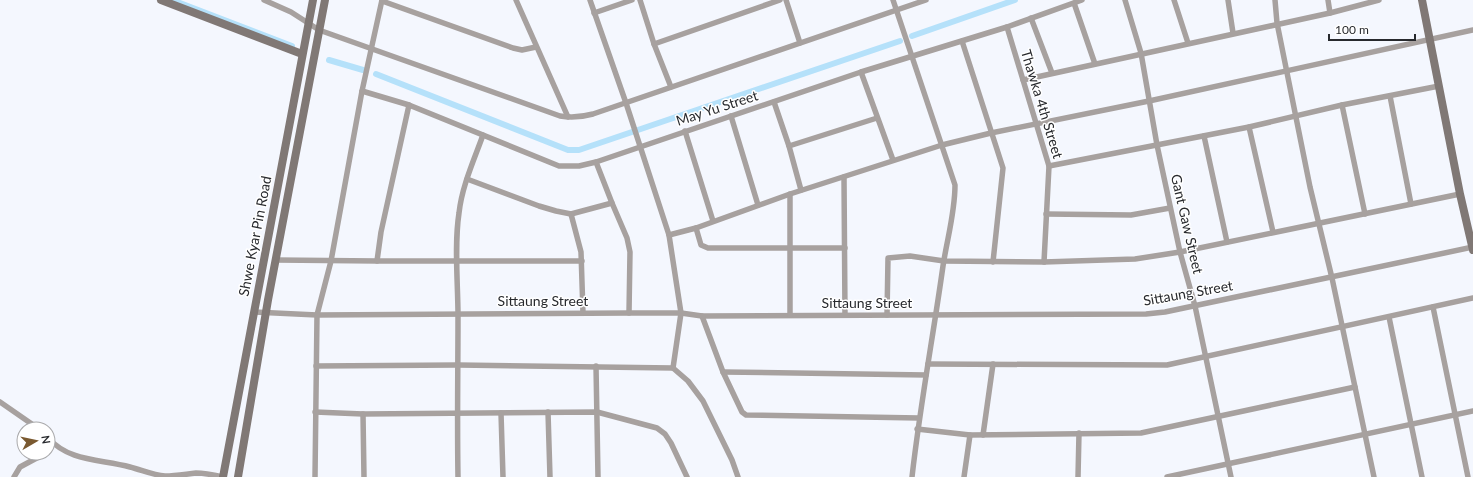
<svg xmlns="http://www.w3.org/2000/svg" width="1473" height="477" font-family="Lato,sans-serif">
	<rect width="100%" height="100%" fill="#f4f7fe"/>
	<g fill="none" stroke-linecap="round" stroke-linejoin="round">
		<!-- canal -->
		<g stroke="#b5e1fa" stroke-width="6">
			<path d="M172,0L292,46"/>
			<path d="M912,36L1015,0"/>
			<path d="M329,60L363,70"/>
			<path d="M376,74L568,150H579L900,41"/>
		</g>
		<!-- street -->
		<g stroke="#a7a19f" stroke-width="5.5">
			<path d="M264,0L291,12L319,30L560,116C572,118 582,117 593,114L926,0"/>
			<path d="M516,0L568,117"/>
			<path d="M590,0L626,103L669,235L681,313L673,368"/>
			<path d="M640,0L654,44L671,87"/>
			<path d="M786,0L800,43"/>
			<path d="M893,0L955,185C955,213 947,239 943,266C933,337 920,406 912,477"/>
			<path d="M1125,0L1141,53L1157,145L1180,252L1195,306L1231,477"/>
			<path d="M1174,0L1188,43"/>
			<path d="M1228,0L1233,33"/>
			<path d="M1275,0L1277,23L1310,187L1332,278L1374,477"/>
			<path d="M1328,0L1330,13"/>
			<path d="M382,1L513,48L522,50L536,47"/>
			<path d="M1074,3L1095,64"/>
			<path d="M594,13L632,0"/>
			<path d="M1031,18L1052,73"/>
			<path d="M1007,27L1049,166L1044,262"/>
			<path d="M962,41L1003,168L993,262"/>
			<path d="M654,44L780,0"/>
			<path d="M861,72L893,160"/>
			<path d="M1023,80L1330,13L1379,0"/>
			<path d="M362,91L409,105L559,166H579L596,162L861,72L1007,27L1082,0"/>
			<path d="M1390,96L1411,204"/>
			<path d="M774,102L789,146L801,190"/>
			<path d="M1342,105L1365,214"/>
			<path d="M731,116L758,205"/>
			<path d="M1249,127L1273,232"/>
			<path d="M685,131L713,221"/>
			<path d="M1204,136L1227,242"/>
			<path d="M789,146L877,118"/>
			<path d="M596,162L612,203L627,238L630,252L629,313"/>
			<path d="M1049,166L1249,127L1342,105L1439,86"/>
			<path d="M844,177L845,315"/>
			<path d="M467,179L539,206L556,211L571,214L612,203"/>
			<path d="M571,214L581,252L583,313"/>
			<path d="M1046,214L1131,215L1170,208"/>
			<path d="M696,228L701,245L708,248H845"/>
			<path d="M669,235L696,228L790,194L942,145L991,133L1149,101L1473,30"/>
			<path d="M276,260L377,261H582"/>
			<path d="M377,261L381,232L409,105"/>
			<path d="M1433,307L1468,477"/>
			<path d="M254,312L317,315L629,313H681L702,316L1146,314L1165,312L1473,247"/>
			<path d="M790,315V194"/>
			<path d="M887,315L888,258L910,256L944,261L1044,262L1135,259L1180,252L1460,194"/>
			<path d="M702,316L723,372L742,412L746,415L919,418"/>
			<path d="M1389,317L1422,477"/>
			<path d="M928,364L1167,365L1473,298"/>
			<path d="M316,366L458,365L673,368L688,381L703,401L732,460L738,477"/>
			<path d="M596,366L598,477"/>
			<path d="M723,372L926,375"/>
			<path d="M0,402L39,429"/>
			<path d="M315,412L363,414L597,412L657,428L665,434L671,443L687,477"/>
			<path d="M548,412L550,477"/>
			<path d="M501,413L503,477"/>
			<path d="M363,414L364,477"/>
			<path d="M917,429L970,435L1141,433L1355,387"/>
			<path d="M983,435L993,364"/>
			<path d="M48,438C70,462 100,459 130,467C142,470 153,475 165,476C176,476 186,474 196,473C205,473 214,475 223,477"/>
			<path d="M14,477L20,467L46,453"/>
			<path d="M315,477L317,315L331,261L362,91L382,0"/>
			<path d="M458,477C457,423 458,370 458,316C458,284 454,245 459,213C462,186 474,160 483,135"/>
			<path d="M964,477L970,435"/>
			<path d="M1078,477L1079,433"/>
			<path d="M1167,477L1473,411"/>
		</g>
		<!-- secondary -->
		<g stroke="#807875" stroke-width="8">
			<path d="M161,0L302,54"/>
			<path d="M1422,0L1460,194L1473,250"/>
			<path d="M223,477L313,0"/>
			<path d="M238,477L268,300L325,0"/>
		</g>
	</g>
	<g text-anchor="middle" stroke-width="3" stroke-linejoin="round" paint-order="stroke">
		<!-- street labels -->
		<g font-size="14" fill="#27292d" stroke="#fff">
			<text transform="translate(1042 104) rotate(73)" y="5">Thawka 4th Street</text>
			<text transform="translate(717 108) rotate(-18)" y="5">May Yu Street</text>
			<text transform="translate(1187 224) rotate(77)" y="5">Gant Gaw Street</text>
			<text transform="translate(255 236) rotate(-79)" y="5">Shwe Kyar Pin Road</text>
			<text transform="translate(1188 293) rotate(-10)" y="5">Sittaung Street</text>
			<text x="543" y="306">Sittaung Street</text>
			<text x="867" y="308">Sittaung Street</text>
		</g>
	</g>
	<!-- north arrow -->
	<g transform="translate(36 441) rotate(81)"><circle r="19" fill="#ffffff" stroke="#a9a9ab"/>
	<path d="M0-3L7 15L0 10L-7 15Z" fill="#7a5930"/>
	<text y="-6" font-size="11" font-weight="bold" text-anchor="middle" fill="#27292d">N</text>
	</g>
	<!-- scale -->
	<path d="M1329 34v6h86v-6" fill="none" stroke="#27292d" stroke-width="2"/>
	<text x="1335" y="34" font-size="12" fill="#27292d" stroke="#ffffff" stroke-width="3" paint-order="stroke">100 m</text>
</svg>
